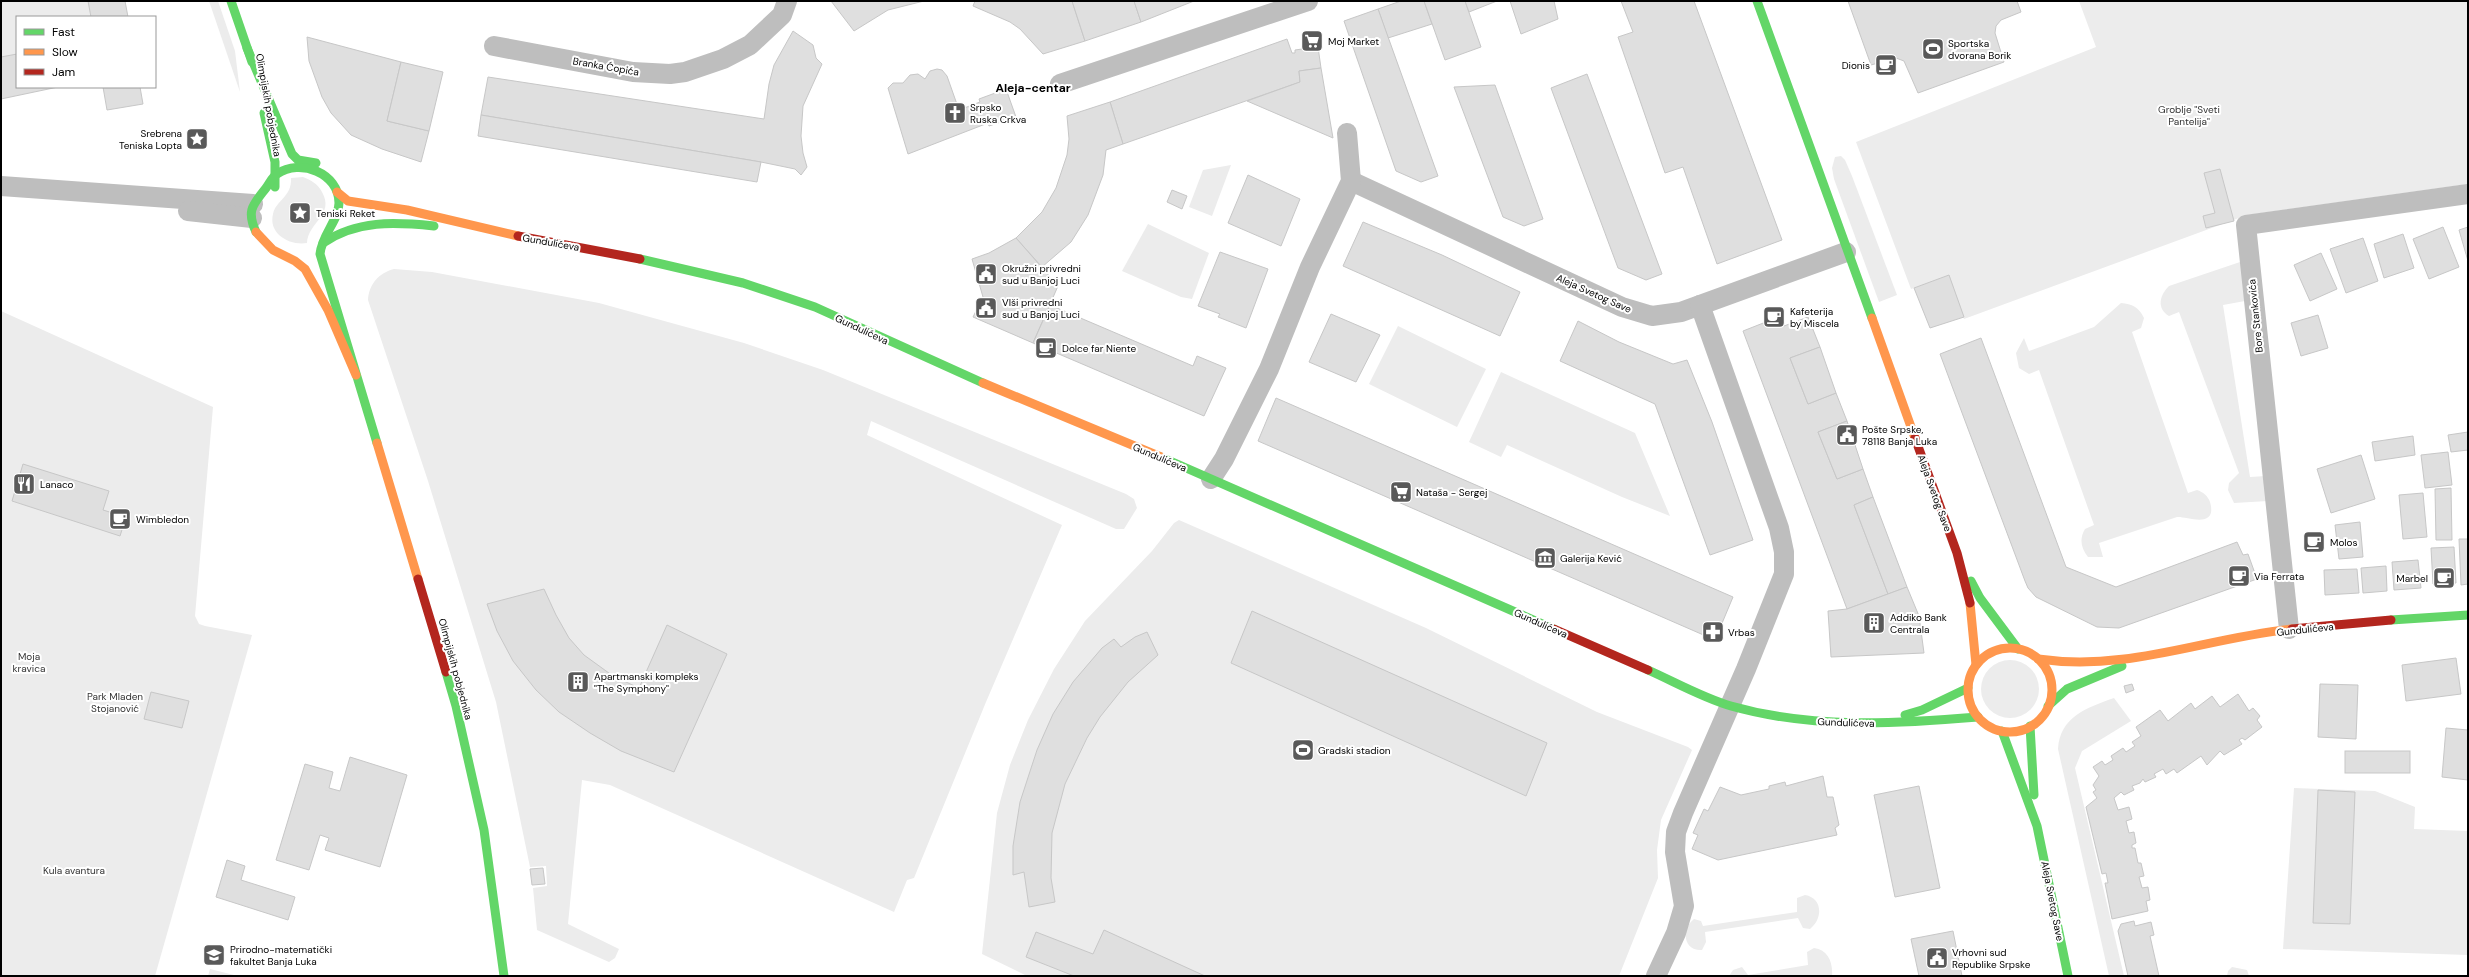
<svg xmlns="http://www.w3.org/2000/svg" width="2469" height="977" font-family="'DM Sans',sans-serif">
	<rect width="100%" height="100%" fill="#fff"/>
	<!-- green -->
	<g fill="#ececec">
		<path d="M1,1H88L91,17H17V54L1,57Z"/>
		<path d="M209,1H218L235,51L240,92Z"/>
		<path d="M2079,1H2468V184L2247,215L1964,319L1948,276L1911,289L1856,142L2096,47Z"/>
		<path d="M1841,156L1845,160L1852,176L1897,295L1879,302L1834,179L1832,168L1835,157Z"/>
		<path d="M1231,165L1212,216L1189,207L1203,170Z"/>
		<path d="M303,177C311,180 318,184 322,192C335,215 308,222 307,243C290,246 268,234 273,214C276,200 292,197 291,178Z"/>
		<path d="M1148,224L1209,253L1192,299L1181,297L1122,271Z"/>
		<path d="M2243,261L2245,301L2223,305L2250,477L2266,476L2268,501L2234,503L2228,490L2229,483L2239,473L2179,312L2169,316C2156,308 2160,295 2169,286Z"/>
		<path d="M394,269L432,272L599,303L744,343L823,370L1126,494L1134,499L1137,508L1124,529H1116L871,421L867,435L1062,525L986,702L914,878L907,880L894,912L610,785L582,780L568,924L619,949L615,958L609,962L537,930L533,888L547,886L546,866L530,867L496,702L428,481L368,300C369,284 379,273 394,269Z"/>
		<path d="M2121,303C2132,304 2139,307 2144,318L2141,328L2132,332L2188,493L2197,490C2203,492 2208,496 2210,502C2218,530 2186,516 2177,517L2099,543L2103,557H2088C2081,548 2079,539 2085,529L2094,525L2039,370L2029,374L2019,368L2016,353L2024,338L2029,351L2094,327Z"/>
		<path d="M1,311L213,407L195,616L199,624L205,626L252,635L155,976H1Z"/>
		<path d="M1398,326L1486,369L1457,427L1369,384Z"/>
		<path d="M1501,372L1635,433L1670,516L1622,497L1507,445L1501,457L1469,442Z"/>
		<path d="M1179,520L1426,628L1597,712L1688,747L1692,750L1661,820L1657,850L1658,878L1619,976H1027L982,954L997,813L1010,765L1028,720L1054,669L1085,621L1152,551L1174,523Z"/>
		<circle cx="2010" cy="689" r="29"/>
		<path d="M2114,698L2131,721L2082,751L2075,768L2124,976H2109L2058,749C2060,717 2086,708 2114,698Z"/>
		<path d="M2294,788L2375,791L2415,807L2414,829L2468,831V955L2283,949Z"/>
		<path d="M1805,895C1823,898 1823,919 1810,929L1803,928L1798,918L1705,932L1706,942L1702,950C1683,951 1681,929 1694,919L1701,921L1703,926L1797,912V898Z"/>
		<path d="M1814,948C1828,950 1833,962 1832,976H1729L1733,970L1742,967L1748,975L1808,965L1807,952Z"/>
		<path d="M2232,967L2247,970L2249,976H2227L2228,971Z"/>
		<path d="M210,969L238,976H208Z"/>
	</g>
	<!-- building -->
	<g fill="#dfdfdf" stroke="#c7c7c7">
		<path d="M88,1H125L128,17H91Z"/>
		<path d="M831,1H924L888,10L854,31Z"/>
		<path d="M975,1H1072L1085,41L1043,54L1020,29L1010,22L973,6Z"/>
		<path d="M1072,1H1134L1141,22L1085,41Z"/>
		<path d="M1134,1H1194L1141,22Z"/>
		<path d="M1401,1H1424L1432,24L1388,38L1378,9Z"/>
		<path d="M1424,1H1465L1481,47L1445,60Z"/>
		<path d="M1465,1H1497L1469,12Z"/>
		<path d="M1510,1H1554L1558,19L1521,34Z"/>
		<path d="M1621,1H1694L1782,240L1717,264L1683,167L1665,173L1618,37L1633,32Z"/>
		<path d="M1848,1H2017L2021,12L2001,20L1996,26L1995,33L2004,62L1918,93L1904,61L1896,58L1871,65Z"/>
		<path d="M1378,9L1438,176L1421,182L1396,171L1344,21Z"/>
		<path d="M793,31L813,45L816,58L822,64L803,106L801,136L803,153L807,167L801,175L795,169L761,162L481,115L488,77L764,119L769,84L774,65Z"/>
		<path d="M307,37L401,62L387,121L429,131L421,162L382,149L351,135L331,113L322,97L309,61Z"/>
		<path d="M1287,39L1292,53H1295V50L1302,49L1305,41L1317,40L1321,68L1299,71L1300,82L1123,144L1110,102Z"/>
		<path d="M17,54V87H58L1,99V57Z"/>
		<path d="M401,62L443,72L429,131L387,121Z"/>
		<path d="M1321,68L1333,138L1247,101L1300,82L1299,71Z"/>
		<path d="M937,69L942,70L947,76L959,110L980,102L979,99L1006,89L1016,117L989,126L988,123L908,154L888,88L893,83H903L910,75L918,74L925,79L930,71Z"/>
		<path d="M1587,74L1662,274L1646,280L1618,268L1551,88Z"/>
		<path d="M1495,85L1543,219L1524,226L1503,217L1454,87Z"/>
		<path d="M103,87H140L143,104L107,110Z"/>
		<path d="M1110,102L1123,144L1106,150L1103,175L1088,215L1071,242L1042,267L1016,238L1042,212L1056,188L1067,155L1069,139L1067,116Z"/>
		<path d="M481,115L761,162L757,182L478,136Z"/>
		<path d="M2220,169L2234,221L2206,228L2203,216L2215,213L2204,173Z"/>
		<path d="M1248,175L1300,199L1281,246L1228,223Z"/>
		<path d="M1172,190L1187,196L1182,209L1167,202Z"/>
		<path d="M1363,222L1442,255L1520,292L1500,336L1343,266Z"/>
		<path d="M2443,227L2459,267L2429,279L2413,239Z"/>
		<path d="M2468,227V261L2459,230Z"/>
		<path d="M2403,234L2414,268L2384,278L2374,244Z"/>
		<path d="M1016,238L1058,286L1033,343L973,317L983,297L972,259L989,253Z"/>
		<path d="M2363,238L2378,281L2346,293L2330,249Z"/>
		<path d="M1220,252L1268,269L1246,328L1218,317L1220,314L1198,306Z"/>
		<path d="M2321,253L2337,289L2310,301L2294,265Z"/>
		<path d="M1949,275L1964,317L1930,328L1914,288Z"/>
		<path d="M1050,305L1193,366L1197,356L1226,368L1204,416L1033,343Z"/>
		<path d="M1331,314L1380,335L1356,382L1309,362Z"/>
		<path d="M2318,315L2328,348L2301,356L2291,323Z"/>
		<path d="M1781,316L1784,326L1808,317L1820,347L1790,358L1808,404L1836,393L1847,421L1818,432L1837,479L1863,469L1873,497L1854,505L1888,594L1847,609L1743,331Z"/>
		<path d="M1578,321L1619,342L1673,364L1687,360L1712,422L1753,540L1710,555L1655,404L1560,361Z"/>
		<path d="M1981,338L2066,567L2116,587L2237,542L2243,555L2248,554L2257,579L2119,628L2097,627L2036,597L2028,588L2025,581L1940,354Z"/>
		<path d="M1820,347L1836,393L1808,404L1790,358Z"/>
		<path d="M1276,398L1733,597L1715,640L1258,441Z"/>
		<path d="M1847,421L1863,469L1837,479L1818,432Z"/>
		<path d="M2468,432V450L2451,452L2448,435Z"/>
		<path d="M2413,436L2415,455L2375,461L2372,442Z"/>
		<path d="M2448,452L2452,485L2425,488L2421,455Z"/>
		<path d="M2361,455L2375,499L2331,513L2317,469Z"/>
		<path d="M23,464L109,491L103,510L126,517L120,536L12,501Z"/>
		<path d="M2451,488L2452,540H2436L2435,489Z"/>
		<path d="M2423,493L2427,537L2403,539L2399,495Z"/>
		<path d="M1873,497L1907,587L1888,594L1854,505Z"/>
		<path d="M2360,522L2363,557L2339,559L2335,525Z"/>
		<path d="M2459,539H2468V584L2461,585Z"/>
		<path d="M2454,547L2456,583L2433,584L2431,548Z"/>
		<path d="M2418,560L2421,588L2394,590L2392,562Z"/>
		<path d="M2386,566L2387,591L2363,593L2361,568Z"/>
		<path d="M2357,569L2359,593L2325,595L2324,570Z"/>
		<path d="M1907,587L1919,616L1924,653L1831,657L1828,611L1847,609Z"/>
		<path d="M544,589L556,615L569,638L584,655L613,676L639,688L667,625L727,654L674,772L621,751L590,733L559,712L536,690L513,661L497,631L487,604Z"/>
		<path d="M1252,611L1547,743L1526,796L1231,663Z"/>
		<path d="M1147,632L1158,655L1128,682L1100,717L1087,738L1065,784L1052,833L1051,878L1055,902L1029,907L1024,872L1013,875V846L1020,802L1037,750L1053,714L1073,682L1102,648L1114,639L1121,647L1135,637Z"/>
		<path d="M2456,658L2461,694L2406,701L2402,665Z"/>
		<path d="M2132,684L2134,690L2126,693L2124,686Z"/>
		<path d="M2320,684L2358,685L2356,739L2318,737Z"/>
		<path d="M151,692L189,701L182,728L144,719Z"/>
		<path d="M2238,694L2249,711L2253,708L2260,716L2257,720L2262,727L2245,740L2242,738L2239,740L2242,744L2224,755L2220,751L2207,765L2201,756L2177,773L2174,769L2166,774L2163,769L2154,774L2156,777L2145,782L2143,779L2140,783L2132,786L2134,790L2124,795L2121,792L2114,798L2118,810L2129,807L2132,819L2126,821L2129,833L2134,832L2136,843L2132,845V848H2135L2138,863H2141L2144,876L2139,877L2142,888L2148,887L2150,900L2146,901L2148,911L2112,919L2105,883H2108L2106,873L2102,874L2086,807L2097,798L2093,792L2096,790L2093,785L2099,776L2093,767L2102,761L2105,765L2113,760L2111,756L2123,748L2126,752L2135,746L2132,742L2141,736L2136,727L2160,710L2168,721L2191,703L2195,709L2212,696L2220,707Z"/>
		<path d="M2446,728L2468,730V780L2442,777Z"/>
		<rect x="2345" y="751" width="65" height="22"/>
		<path d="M350,757L407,775L380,867L325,850L329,838L320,835L309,870L276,860L305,764L333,772L329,788L340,791Z"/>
		<path d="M1823,776L1827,797H1833L1839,825L1835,828L1837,835L1718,860L1692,849L1698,835L1693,833L1704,809L1708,811L1720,787L1741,795L1769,789V786L1785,782L1786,786Z"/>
		<path d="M1919,786L1940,888L1895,897L1874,795Z"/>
		<path d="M2318,790L2355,792L2350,924L2313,923Z"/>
		<path d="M227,860L245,866L241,880L295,897L288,920L216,897Z"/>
		<path d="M543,868L545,884L532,885L530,869Z"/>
		<path d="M2134,921L2135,926L2151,922L2154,935L2150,936L2159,976H2128L2118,931L2121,924Z"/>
		<path d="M1104,930L1205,976H1074L1026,957L1036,932L1093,954Z"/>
		<path d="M1953,931L1962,976H1919L1911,939Z"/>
	</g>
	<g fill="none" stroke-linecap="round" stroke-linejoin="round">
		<!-- street -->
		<g stroke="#bebebe" stroke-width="20">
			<path d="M494,46L633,72L670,74L685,72L723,59L750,45L782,15L787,1"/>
			<path d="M1060,84L1308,1"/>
			<path d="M1351,181L1622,307L1652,316L1681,312L1846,252"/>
			<path d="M1,186L253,204"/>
			<path d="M188,211L252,218"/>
			<path d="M1211,479L1224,459L1269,369L1310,267L1351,181L1347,133"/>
			<path d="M2289,629L2246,225L2468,194"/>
			<path d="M1656,976L1676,933L1684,906L1675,852L1676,832L1683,813L1746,669L1784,574V552L1779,528L1700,305"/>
		</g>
		<!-- fast -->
		<g stroke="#63d668" stroke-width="9">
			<path d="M231,1L252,62"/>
			<path d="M1757,1L1872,318"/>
			<path d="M247,48L292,154L298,160L316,163"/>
			<path d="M264,113L275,162V187"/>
			<path d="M256,232C246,210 253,205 266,188C270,183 271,178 277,174C300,158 339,173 339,203C339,220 322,234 320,254L377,443"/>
			<path d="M323,243C357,220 394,222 434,226"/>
			<path d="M640,259L743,283L815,307L983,383"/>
			<path d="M1161,457L1554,629"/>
			<path d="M1971,581L1980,598L2018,649"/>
			<path d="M2391,620L2468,615"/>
			<path d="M1648,670C1675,682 1703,698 1731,706C1812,729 1895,724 1978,717"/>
			<path d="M446,672L456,706L484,830L504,976"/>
			<path d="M2048,706L2067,689L2122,666"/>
			<path d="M1905,715L1922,710L1968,688"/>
			<path d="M2030,726L2034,795"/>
			<path d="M2002,731L2037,826L2068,976"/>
		</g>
		<!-- slow -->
		<g stroke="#ff974d" stroke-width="9">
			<path d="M337,192L348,201L407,210L518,236"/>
			<path d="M256,232L273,250L295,261L305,269L328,310L356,375"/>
			<path d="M1872,318L1915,438"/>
			<path d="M983,383L1161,457"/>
			<path d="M377,443L418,579"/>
			<path d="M1970,603L1976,665"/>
			<circle cx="2010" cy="690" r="42"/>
			<path d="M2038,659C2129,672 2204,638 2292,629"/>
		</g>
		<!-- jam -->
		<g stroke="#b3261e" stroke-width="9">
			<path d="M518,236L640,259"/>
			<path d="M1915,438L1957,553L1970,603"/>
			<path d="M418,579L446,672"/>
			<path d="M1554,629L1648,670"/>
			<path d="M2292,629L2391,620"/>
		</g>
	</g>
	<!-- icons -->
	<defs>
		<g id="supermarket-square" transform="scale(1.15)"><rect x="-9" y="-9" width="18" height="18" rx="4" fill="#595959" stroke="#fff"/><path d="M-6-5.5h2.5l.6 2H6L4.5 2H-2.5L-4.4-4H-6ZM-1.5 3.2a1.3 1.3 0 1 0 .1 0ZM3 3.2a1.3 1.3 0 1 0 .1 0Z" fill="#fff"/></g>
		<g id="stadium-square" transform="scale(1.15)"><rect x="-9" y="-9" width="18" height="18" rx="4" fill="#595959" stroke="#fff"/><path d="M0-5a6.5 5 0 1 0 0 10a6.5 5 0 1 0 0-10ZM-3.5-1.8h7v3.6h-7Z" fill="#fff"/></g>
		<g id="cafe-square" transform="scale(1.15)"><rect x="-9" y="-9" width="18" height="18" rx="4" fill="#595959" stroke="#fff"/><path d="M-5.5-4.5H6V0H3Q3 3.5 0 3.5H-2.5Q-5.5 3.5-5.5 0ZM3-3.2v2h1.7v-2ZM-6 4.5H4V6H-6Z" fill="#fff"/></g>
		<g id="church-square" transform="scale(1.15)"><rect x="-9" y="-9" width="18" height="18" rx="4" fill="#595959" stroke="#fff"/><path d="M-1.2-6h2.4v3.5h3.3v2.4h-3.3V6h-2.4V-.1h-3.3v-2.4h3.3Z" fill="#fff"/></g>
		<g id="sight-square" transform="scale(1.15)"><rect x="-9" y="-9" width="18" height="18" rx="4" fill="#595959" stroke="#fff"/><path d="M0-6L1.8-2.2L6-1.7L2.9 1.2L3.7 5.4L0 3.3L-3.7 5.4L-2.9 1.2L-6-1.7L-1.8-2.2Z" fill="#fff"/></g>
		<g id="civic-square" transform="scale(1.15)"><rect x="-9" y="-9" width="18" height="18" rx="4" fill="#595959" stroke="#fff"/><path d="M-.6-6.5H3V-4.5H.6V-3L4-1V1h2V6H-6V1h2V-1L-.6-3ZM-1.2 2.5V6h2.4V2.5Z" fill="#fff"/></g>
		<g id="restaurant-square" transform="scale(1.15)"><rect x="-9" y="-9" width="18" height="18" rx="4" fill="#595959" stroke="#fff"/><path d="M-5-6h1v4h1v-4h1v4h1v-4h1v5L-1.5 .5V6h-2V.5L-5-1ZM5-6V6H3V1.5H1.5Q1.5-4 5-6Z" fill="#fff"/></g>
		<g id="museum-square" transform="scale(1.15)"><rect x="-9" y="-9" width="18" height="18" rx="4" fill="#595959" stroke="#fff"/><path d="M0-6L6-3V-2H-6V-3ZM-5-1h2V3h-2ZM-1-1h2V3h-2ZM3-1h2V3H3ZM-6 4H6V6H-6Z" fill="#fff"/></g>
		<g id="building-square" transform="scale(1.15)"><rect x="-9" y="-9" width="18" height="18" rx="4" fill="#595959" stroke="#fff"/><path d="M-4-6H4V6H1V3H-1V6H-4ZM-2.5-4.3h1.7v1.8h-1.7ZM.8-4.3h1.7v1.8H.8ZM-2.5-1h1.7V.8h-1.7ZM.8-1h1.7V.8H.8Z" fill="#fff"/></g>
		<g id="pharmacy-square" transform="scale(1.15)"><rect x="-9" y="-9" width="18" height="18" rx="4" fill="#595959" stroke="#fff"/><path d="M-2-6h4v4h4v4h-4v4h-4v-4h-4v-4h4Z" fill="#fff"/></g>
		<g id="university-square" transform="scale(1.15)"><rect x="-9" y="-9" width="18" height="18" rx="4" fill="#595959" stroke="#fff"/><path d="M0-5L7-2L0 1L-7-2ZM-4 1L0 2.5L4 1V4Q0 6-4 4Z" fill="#fff"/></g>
	</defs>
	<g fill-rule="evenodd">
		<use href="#supermarket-square" x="1312" y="41"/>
		<use href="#stadium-square" x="1933" y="49"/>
		<use href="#cafe-square" x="1886" y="65"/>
		<use href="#church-square" x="955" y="113"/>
		<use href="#sight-square" x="197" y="139"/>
		<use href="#sight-square" x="300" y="213"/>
		<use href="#civic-square" x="986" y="274"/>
		<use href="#civic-square" x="986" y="308"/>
		<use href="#cafe-square" x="1774" y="317"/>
		<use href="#cafe-square" x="1046" y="348"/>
		<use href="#civic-square" x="1847" y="435"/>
		<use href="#restaurant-square" x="24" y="484"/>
		<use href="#supermarket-square" x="1401" y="492"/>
		<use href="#cafe-square" x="120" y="519"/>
		<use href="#cafe-square" x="2314" y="542"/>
		<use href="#museum-square" x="1545" y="558"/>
		<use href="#cafe-square" x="2239" y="576"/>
		<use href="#cafe-square" x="2444" y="578"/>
		<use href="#building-square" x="1874" y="623"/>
		<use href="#pharmacy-square" x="1713" y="632"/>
		<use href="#building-square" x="578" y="682"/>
		<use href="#stadium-square" x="1303" y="750"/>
		<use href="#university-square" x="214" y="955"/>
		<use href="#civic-square" x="1937" y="958"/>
	</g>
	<g text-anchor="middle" stroke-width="4" stroke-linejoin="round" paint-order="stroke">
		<!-- poi labels -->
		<g font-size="10" fill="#000" stroke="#fff" text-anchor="start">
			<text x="1328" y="45">Moj Market</text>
			<text x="1948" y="47">Sportska<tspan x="1948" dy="12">dvorana Borik</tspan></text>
			<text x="1870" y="69" text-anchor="end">Dionis</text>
			<text x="970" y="111">Srpsko<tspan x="970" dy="12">Ruska Crkva</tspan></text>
			<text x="182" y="137" text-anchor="end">Srebrena<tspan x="182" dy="12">Teniska Lopta</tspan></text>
			<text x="316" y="217">Teniski Reket</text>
			<text x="1002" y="272">Okružni privredni<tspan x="1002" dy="12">sud u Banjoj Luci</tspan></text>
			<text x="1002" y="306">VIši privredni<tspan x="1002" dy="12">sud u Banjoj Luci</tspan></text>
			<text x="1790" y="315">Kafeterija<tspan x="1790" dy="12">by Miscela</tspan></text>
			<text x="1062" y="352">Dolce far Niente</text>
			<text x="1862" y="433">Pošte Srpske,<tspan x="1862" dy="12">78118 Banja Luka</tspan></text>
			<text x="40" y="488">Lanaco</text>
			<text x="1416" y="496">Nataša - Sergej</text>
			<text x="136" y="523">Wimbledon</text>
			<text x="2330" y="546">Molos</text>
			<text x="1560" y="562">Galerija Kević</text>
			<text x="2254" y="580">Via Ferrata</text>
			<text x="2428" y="582" text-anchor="end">Marbel</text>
			<text x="1890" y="621">Addiko Bank<tspan x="1890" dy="12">Centrala</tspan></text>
			<text x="1728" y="636">Vrbas</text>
			<text x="594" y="680">Apartmanski kompleks<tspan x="594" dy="12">"The Symphony"</tspan></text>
			<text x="1318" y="754">Gradski stadion</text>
			<text x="230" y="953">Prirodno-matematički<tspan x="230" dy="12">fakultet Banja Luka</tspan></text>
			<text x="1952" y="956">Vrhovni sud<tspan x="1952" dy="12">Republike Srpske</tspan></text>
		</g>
		<!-- street labels -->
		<g font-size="10" fill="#000" stroke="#fff">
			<text transform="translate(606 66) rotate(10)" y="4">Branka Ćopića</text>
			<text transform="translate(269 105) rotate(80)" y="4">Olimpijskih pobjednika</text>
			<text transform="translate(551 242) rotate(10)" y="4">Gundulićeva</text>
			<text transform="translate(1594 293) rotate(24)" y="4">Aleja Svetog Save</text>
			<text transform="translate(2255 316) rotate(-96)" y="4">Bore Stankovića</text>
			<text transform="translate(862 329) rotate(25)" y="4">Gundulićeva</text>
			<text transform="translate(1160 457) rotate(23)" y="4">Gundulićeva</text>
			<text transform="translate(1935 493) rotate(70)" y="4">Aleja Svetog Save</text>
			<text transform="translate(1541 623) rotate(24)" y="4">Gundulićeva</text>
			<text transform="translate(2305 629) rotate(-6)" y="4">Gundulićeva</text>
			<text transform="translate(456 669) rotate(75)" y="4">Olimpijskih pobjednika</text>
			<text transform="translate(1846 722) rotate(2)" y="4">Gundulićeva</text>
			<text transform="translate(2053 901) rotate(79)" y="4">Aleja Svetog Save</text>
		</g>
		<!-- park labels -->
		<g font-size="10" fill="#333" stroke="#fff">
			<text x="2189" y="113">Groblje "Sveti<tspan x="2189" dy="12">Pantelija"</tspan></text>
			<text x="29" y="660">Moja<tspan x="29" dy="12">kravica</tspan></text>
			<text x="115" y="700">Park Mladen<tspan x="115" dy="12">Stojanović</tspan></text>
			<text x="74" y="874">Kula avantura</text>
		</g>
		<!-- quarter labels -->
		<g font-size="12" font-weight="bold" fill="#000" stroke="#fff">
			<text x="1033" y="92">Aleja-centar</text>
		</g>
	</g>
	<!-- border -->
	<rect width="2469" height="977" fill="none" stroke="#000000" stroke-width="4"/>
	<!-- legend -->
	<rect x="16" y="16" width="140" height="72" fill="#ffffff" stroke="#999999"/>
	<rect x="24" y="29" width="20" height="6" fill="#63d668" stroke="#999999"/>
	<text x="52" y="36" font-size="12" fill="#000000">Fast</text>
	<rect x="24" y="49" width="20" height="6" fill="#ff974d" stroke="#999999"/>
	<text x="52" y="56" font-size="12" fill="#000000">Slow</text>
	<rect x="24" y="69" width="20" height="6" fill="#b3261e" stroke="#999999"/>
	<text x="52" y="76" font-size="12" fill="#000000">Jam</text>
</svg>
